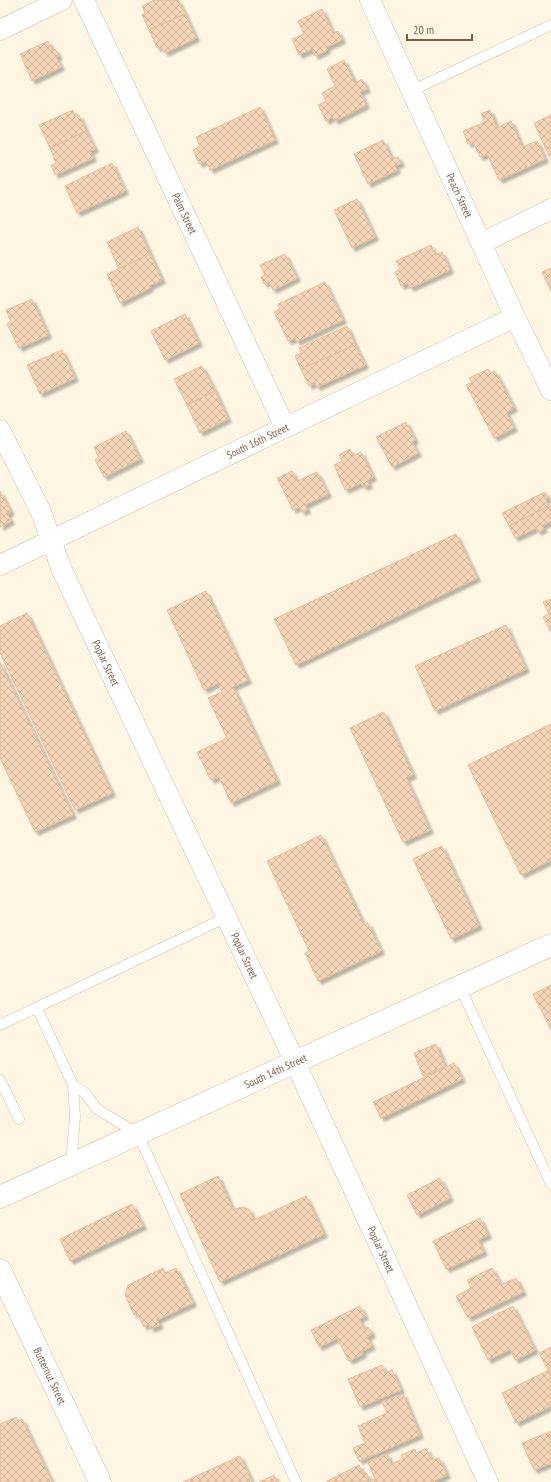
<svg xmlns="http://www.w3.org/2000/svg" width="551" height="1482" font-family="'PT Sans Narrow',sans-serif">
	<defs>
		<pattern id="building-cross-hatch" width="8" height="8" patternUnits="userSpaceOnUse"><rect width="8" height="8" fill="#f5d6b9"/><path d="M0 0l8 8M0 8l8-8" fill="none" stroke="#cbb198"/></pattern>
		<filter id="shadow"><feDropShadow dx="3.5" dy="3.5" stdDeviation="1" flood-color="#0004"/></filter>
	</defs>
	<rect width="100%" height="100%" fill="#fef6e3"/>
	<!-- building -->
	<g fill="url(#building-cross-hatch)" stroke="#e9be98" filter="url(#shadow)">
		<path d="M154,0H178L185,14L149,30L142,15L145,13L142,6Z"/>
		<path d="M322,9L333,33L338,31L342,40L326,47L327,50L315,56L312,49L299,55L292,39L304,34L298,21Z"/>
		<path d="M185,14L196,38L165,53L161,46L157,48L149,30Z"/>
		<path d="M48,41L52,50L55,49L59,56L56,57L61,67L32,81L20,54Z"/>
		<path d="M344,60L355,83L362,79L367,89L360,92L366,105L335,121L333,117L326,121L318,105L326,101L322,93L335,86L327,69Z"/>
		<path d="M260,107L275,140L210,170L206,161L199,164L193,150L200,146L196,137Z"/>
		<path d="M73,110L75,117L79,115L86,131L50,148L39,125Z"/>
		<path d="M490,110L497,128L511,121L522,147L537,141L545,159L499,180L487,154L480,157L473,142L468,144L463,131L485,122L481,114Z"/>
		<path d="M551,115V155L549,156L534,123Z"/>
		<path d="M86,131L95,149L90,151L93,158L55,175L51,165L56,163L50,148Z"/>
		<path d="M383,140L392,159L398,157L401,163L395,166L397,170L368,184L354,154Z"/>
		<path d="M112,163L125,191L77,213L65,186Z"/>
		<path d="M357,199L375,237L352,248L334,210Z"/>
		<path d="M138,227L150,254L119,269L107,242Z"/>
		<path d="M431,245L435,255L442,252L450,270L410,288L408,283L401,286L395,272L400,269L396,261Z"/>
		<path d="M150,254L162,280L149,286L150,288L120,303L107,274Z"/>
		<path d="M285,254L297,278L273,290L269,282L264,284L261,277L265,275L260,265Z"/>
		<path d="M551,268V291L542,272Z"/>
		<path d="M325,282L343,320L297,342L295,338L288,341L274,312L280,309L278,304Z"/>
		<path d="M32,299L48,335L19,348L7,324L11,322L6,310Z"/>
		<path d="M185,314L199,343L165,360L151,331Z"/>
		<path d="M347,326L355,345L301,369L295,356L301,353L299,348Z"/>
		<path d="M355,345L365,365L317,387L315,383L309,386L301,369Z"/>
		<path d="M62,350L75,378L40,394L27,365Z"/>
		<path d="M202,366L215,391L187,405L174,379Z"/>
		<path d="M488,369L491,373L495,371L514,408L506,412L514,428L494,438L466,385L472,382L469,378Z"/>
		<path d="M215,391L228,419L200,433L187,405Z"/>
		<path d="M406,422L415,440L412,442L418,453L392,467L376,437Z"/>
		<path d="M126,431L140,459L104,477L95,460L99,458L94,447Z"/>
		<path d="M350,449L353,456L361,452L373,477L367,480L369,485L364,487L361,483L345,490L334,465L342,461L339,455Z"/>
		<path d="M292,471L297,481L317,472L328,494L305,505L307,510L302,512L299,507L293,510L277,478Z"/>
		<path d="M0,491L11,512L7,514L11,521L0,527Z"/>
		<path d="M545,492L548,498L545,499L549,506L509,526L502,513Z"/>
		<path d="M549,506L551,511V521L542,526L544,529L538,532L536,528L515,538L509,526Z"/>
		<path d="M456,534L477,578L296,665L274,619Z"/>
		<path d="M206,591L248,680L233,687L277,781L231,803L219,777L211,780L197,752L227,738L208,698L222,692L218,683L204,690L167,610Z"/>
		<path d="M551,599V631H550L543,617L549,614L543,602Z"/>
		<path d="M27,613L112,793L75,810L0,653V626Z"/>
		<path d="M506,625L526,669L435,711L415,666Z"/>
		<path d="M0,662L73,815L35,832L0,758Z"/>
		<path d="M384,712L413,775L406,778L430,830L403,842L350,728Z"/>
		<path d="M551,724V860L521,875L468,765Z"/>
		<path d="M321,835L364,925L368,923L381,951L318,981L305,953L309,951L267,861Z"/>
		<path d="M442,846L479,926L451,939L413,859Z"/>
		<path d="M551,985V1030L533,994Z"/>
		<path d="M436,1044L445,1066L423,1076L414,1053Z"/>
		<path d="M454,1063L462,1079L381,1118L373,1102Z"/>
		<path d="M218,1176L233,1210L241,1207L249,1209L254,1220L306,1196L324,1234L220,1282L180,1194Z"/>
		<path d="M440,1178L450,1198L417,1215L407,1195Z"/>
		<path d="M132,1204L143,1226L70,1261L60,1239Z"/>
		<path d="M480,1218L488,1235L478,1240L484,1252L446,1269L433,1241Z"/>
		<path d="M163,1268L165,1273L176,1268L193,1303L157,1320L160,1325L151,1329L148,1324L144,1327L137,1313L134,1315L125,1295L128,1285Z"/>
		<path d="M492,1268L501,1285L516,1278L523,1292L468,1318L456,1296L471,1288L467,1280Z"/>
		<path d="M360,1306L365,1316L359,1319L364,1329L368,1327L372,1334L367,1337L372,1346L362,1351L363,1354L349,1361L337,1338L319,1347L311,1330Z"/>
		<path d="M513,1306L535,1350L515,1360L510,1349L488,1360L472,1327Z"/>
		<path d="M551,1347V1367L547,1369L539,1353Z"/>
		<path d="M382,1365L385,1373L392,1370L401,1390L360,1407L348,1379Z"/>
		<path d="M551,1369V1406L516,1423L502,1393Z"/>
		<path d="M403,1394L420,1435L359,1461L353,1448L365,1443L358,1426L387,1413L382,1402Z"/>
		<path d="M16,1417L18,1421L22,1419L52,1482H0V1424Z"/>
		<path d="M551,1431V1463L534,1470L522,1443Z"/>
		<path d="M426,1448L432,1460L439,1458L447,1475L432,1482H372L371,1480L375,1479L368,1462L387,1454L391,1464L403,1459L401,1455L415,1449L416,1453Z"/>
		<path d="M240,1456L252,1482H183Z"/>
		<path d="M359,1465L363,1475L366,1473L370,1481L327,1482V1481Z"/>
		<path d="M274,1475L277,1482H259Z"/>
	</g>
	<g fill="none" stroke-linecap="round" stroke-linejoin="round">
		<!-- service casing -->
		<g stroke="#d0bea9" stroke-width="11">
			<g id="service">
				<path d="M411,91L551,25"/>
				<path d="M460,987L551,1184"/>
				<path d="M37,1008L73,1085"/>
				<path d="M0,1025L227,917"/>
				<path d="M0,1080L19,1119"/>
				<path d="M71,1164L75,1117L73,1085L85,1093L97,1109L138,1134L296,1482"/>
			</g>
		</g>
		<!-- minor casing -->
		<g stroke="#d0bea9" stroke-width="21">
			<g id="minor">
				<path id="s1" d="M84,0L285,427"/>
				<path id="s2" d="M370,0L515,317L551,390"/>
				<path d="M0,30L62,0"/>
				<path d="M482,243L551,209"/>
				<path id="s3" d="M0,430L41,512L61,568L295,1062L488,1482"/>
				<path id="s4" d="M0,565L515,317"/>
			</g>
		</g>
		<!-- tertiary casing -->
		<g stroke="#d0bea9" stroke-width="23">
			<g id="tertiary">
				<path id="s5" d="M0,1270L100,1482"/>
			</g>
		</g>
		<!-- secondary casing -->
		<g stroke="#d3bfa6" stroke-width="23">
			<g id="secondary">
				<path id="s6" d="M0,1197L551,945"/>
			</g>
		</g>
		<!-- service -->
		<use href="#service" stroke="#fff" stroke-width="10"/>
		<!-- minor -->
		<use href="#minor" stroke="#fff" stroke-width="20"/>
		<!-- tertiary -->
		<use href="#tertiary" stroke="#fff" stroke-width="22"/>
		<!-- secondary -->
		<use href="#secondary" stroke="#fff" stroke-width="22"/>
	</g>
	<g text-anchor="middle" stroke-width="3" stroke-linejoin="round" paint-order="stroke">
		<!-- street labels -->
		<g font-size="11" fill="#785d47" stroke="#fff9eb">
			<text dy="4" stroke="none"><textPath href="#s2" startOffset="215">Peach Street</textPath></text>
			<text dy="4" stroke="none"><textPath href="#s1" startOffset="236">Palm Street</textPath></text>
			<text dy="4" stroke="none"><textPath href="#s4" startOffset="286">South 16th Street</textPath></text>
			<text dy="4" stroke="none"><textPath href="#s3" startOffset="256">Poplar Street</textPath></text>
			<text dy="4" stroke="none"><textPath href="#s3" startOffset="580">Poplar Street</textPath></text>
			<text dy="4" stroke="none"><textPath href="#s6" startOffset="303">South 14th Street</textPath></text>
			<text dy="4" stroke="none"><textPath href="#s3" startOffset="904">Poplar Street</textPath></text>
			<text dy="4" stroke="none"><textPath href="#s5" startOffset="117">Butternut Street</textPath></text>
		</g>
	</g>
	<!-- scale -->
	<path d="M407 34v6h65v-6" fill="none" stroke="#785d47" stroke-width="2"/>
	<text x="413" y="34" font-size="12" fill="#785d47" stroke="#fff9eb" stroke-width="3" paint-order="stroke">20 m</text>
</svg>
